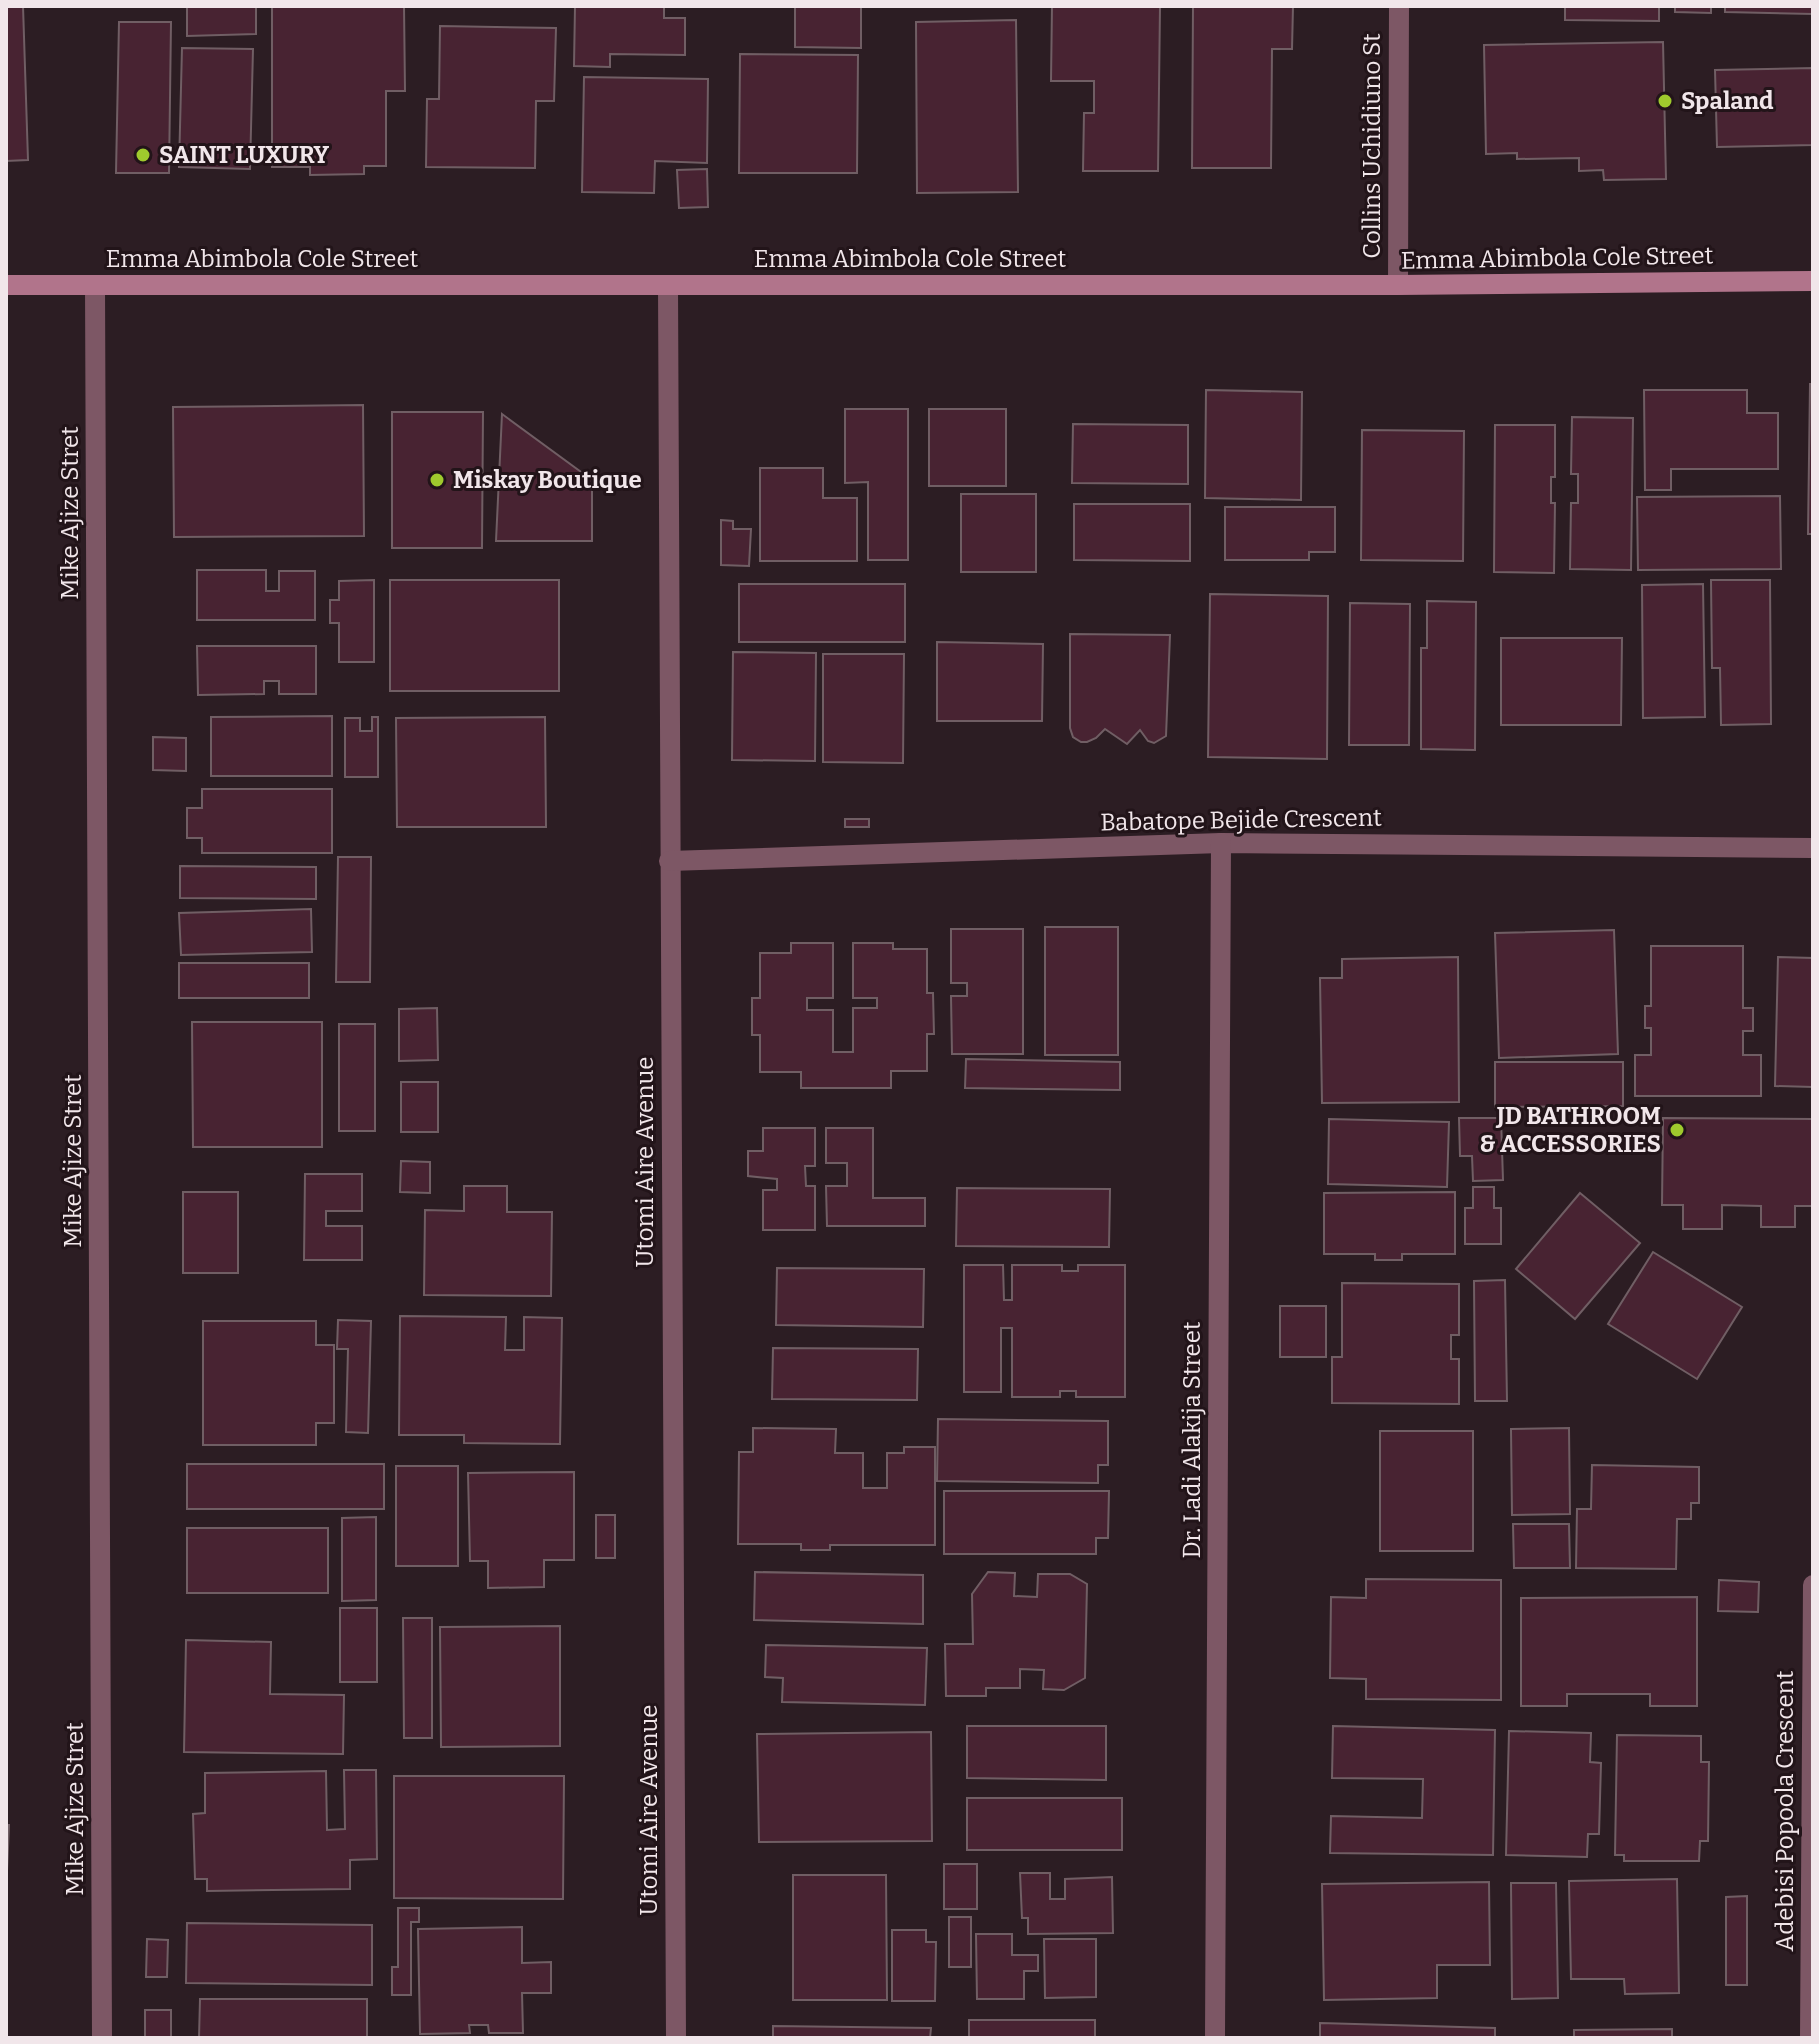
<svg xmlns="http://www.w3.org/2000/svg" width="1819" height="2044" font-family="Bitter,serif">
	<rect width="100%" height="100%" fill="#2c1d23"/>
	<!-- building -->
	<g fill="#482332" stroke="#705e64" stroke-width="2">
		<path d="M6,6H23L28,160L6,161Z"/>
		<path d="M187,6H256V34L187,36Z"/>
		<path d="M272,6H404L405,91H386V166H364V174L310,175V167H272Z"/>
		<path d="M575,6H664V18H685V55L610,54V67L574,66Z"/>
		<path d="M795,6H861V48L795,47Z"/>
		<path d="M1052,6H1160L1158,171H1083L1084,113H1094V81H1051Z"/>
		<path d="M1193,6H1293L1292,49H1272L1271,168H1192Z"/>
		<path d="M1565,6H1659V21L1565,20Z"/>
		<path d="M1675,6H1711V13L1675,12Z"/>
		<path d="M1725,6H1813V14L1725,12Z"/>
		<path d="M1016,20L1018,192L917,193L916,22Z"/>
		<path d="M119,22H171L169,173H116Z"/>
		<path d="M440,26L556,28L554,101H536L535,168L426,167L427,99H439Z"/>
		<path d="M1663,42L1666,179L1604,180L1603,170L1579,171V158L1517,159V153L1486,154L1484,45Z"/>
		<path d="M182,48L253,49L250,169L179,167Z"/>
		<path d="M740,54L858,55L857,173H739Z"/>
		<path d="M1813,68V145L1717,147L1715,70Z"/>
		<path d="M584,77L708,79L707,163L655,161L654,193L582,192Z"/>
		<path d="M707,169L708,207L679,208L677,170Z"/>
		<path d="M1810,384H1813V534H1808Z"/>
		<path d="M1206,390L1302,392L1301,500L1205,498Z"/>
		<path d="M1644,390H1747V413H1778V469H1671V490H1645Z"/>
		<path d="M363,405L364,536L174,537L173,407Z"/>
		<path d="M845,409H908V560H868V482L845,483Z"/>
		<rect x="929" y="409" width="77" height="77"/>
		<path d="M392,412H483L482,548H392Z"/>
		<path d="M502,414L592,480V541H496Z"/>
		<path d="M1572,417L1633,418L1631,570L1570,569L1571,503H1578V474H1571Z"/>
		<path d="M1073,424L1188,425V484L1072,483Z"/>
		<path d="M1495,425H1555V477H1551V503H1555L1554,573L1494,572Z"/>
		<path d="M1362,430L1464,431L1463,561L1361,560Z"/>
		<path d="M760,468H823V498H857V561H760Z"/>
		<rect x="961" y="494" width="75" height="78"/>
		<path d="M1780,496L1781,569L1638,570L1637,497Z"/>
		<path d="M1074,504H1190V561L1074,560Z"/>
		<path d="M1225,507H1335V552H1309V560H1225Z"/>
		<path d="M721,520L733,521V529H751L749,566L721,565Z"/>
		<path d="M197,570H266V591H279V571H315V620H197Z"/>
		<path d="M374,580V662H339V623H330V600H339V581Z"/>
		<rect x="390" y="580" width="169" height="111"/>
		<path d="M1711,580H1770L1771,724L1721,725L1720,668H1712Z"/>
		<rect x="739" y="584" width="166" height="58"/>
		<path d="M1703,584L1705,717L1643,718L1642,585Z"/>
		<path d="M1210,594L1328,596L1327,759L1208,757Z"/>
		<path d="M1427,601L1476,602L1475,750L1421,749V648H1427Z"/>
		<path d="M1350,603L1410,604L1409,745H1349Z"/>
		<path d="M1070,634L1170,635L1166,736L1154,743L1148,741L1140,730L1127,744L1105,729L1096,738L1087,742H1081L1073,737L1070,728Z"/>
		<path d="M1501,638H1622L1621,725H1501Z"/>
		<path d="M937,642L1043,644L1042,721H937Z"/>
		<path d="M197,646H316V694H279V681H264V694L198,695Z"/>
		<path d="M733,652L816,653L815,761L732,760Z"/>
		<path d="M823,654H904L903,763L823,762Z"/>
		<path d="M332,716V776H211V717Z"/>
		<path d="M372,717H378V777H345V718H360V731H372Z"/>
		<path d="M545,717L546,827H397L396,718Z"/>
		<path d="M153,737L186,738V771L153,770Z"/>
		<path d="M202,789H332V853H202V838H187V808H202Z"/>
		<rect x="845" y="819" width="24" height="8"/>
		<path d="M338,857H371L370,982H336Z"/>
		<path d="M180,866L316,867V899L180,898Z"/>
		<path d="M311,909L312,952L181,955L179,913Z"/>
		<rect x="1045" y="927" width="73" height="128"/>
		<path d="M951,929H1023V1054H952L951,996H967V983H951Z"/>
		<path d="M1614,930L1618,1054L1499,1058L1495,933Z"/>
		<path d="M791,943H833V998H807V1010H833V1052H853V1008H877V998H853V943H893V949H927V993H933L934,1034H927V1071H891V1088H801V1072H760V1035H752V998H760V953H791Z"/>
		<path d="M1651,946H1743V1008H1753V1031H1743V1055H1761V1096H1635V1055H1651V1028H1645V1006H1651Z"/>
		<path d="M1458,957L1459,1102L1322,1103L1320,978H1342V959Z"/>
		<path d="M1778,957L1813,958V1087L1775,1086Z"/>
		<rect x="179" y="963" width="130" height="35"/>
		<path d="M437,1008L438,1060L399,1061V1009Z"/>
		<path d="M192,1022H322V1147H193Z"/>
		<rect x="339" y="1024" width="36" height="107"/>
		<path d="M966,1059L1120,1062V1090L965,1088Z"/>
		<path d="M1495,1062H1623V1106L1495,1107Z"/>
		<rect x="401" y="1082" width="37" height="50"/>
		<path d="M1459,1118H1501L1503,1180L1473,1181L1472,1156H1460Z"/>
		<path d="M1663,1118L1813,1119V1206H1795V1227H1761V1206L1722,1205V1229H1683V1205H1662Z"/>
		<path d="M1329,1119L1449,1122L1447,1187L1328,1184Z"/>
		<path d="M763,1128H815V1166H805L806,1186H815V1230H763V1190H777V1179L748,1176V1151H763Z"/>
		<path d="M826,1128H873V1198H925V1226H827L826,1186H847V1163H826Z"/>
		<path d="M401,1161L430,1162V1193L400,1192Z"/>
		<path d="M305,1174H362V1211H326V1226H362V1260H304Z"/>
		<path d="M464,1186H507V1212H552L551,1296L424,1295L425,1210L464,1211Z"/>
		<path d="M1473,1187H1494V1208H1501V1244H1465V1208H1473Z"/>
		<path d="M957,1188L1110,1189L1109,1247L956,1246Z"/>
		<rect x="183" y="1192" width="55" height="81"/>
		<path d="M1455,1192V1254H1402V1260H1375V1254H1324V1193Z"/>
		<path d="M1580,1193L1640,1243L1575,1319L1516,1269Z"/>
		<path d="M1653,1252L1742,1307L1697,1379L1608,1324Z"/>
		<path d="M964,1265H1003L1004,1300H1012V1265H1062V1271H1078V1265H1125V1397H1076V1391H1060V1397H1012V1328H1001V1392H964Z"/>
		<path d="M777,1268L924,1269L923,1327L776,1325Z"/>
		<path d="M1505,1280L1507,1401H1475L1474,1281Z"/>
		<path d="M1342,1283L1459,1284V1335H1451V1359H1459V1404L1332,1403V1357H1342Z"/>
		<rect x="1280" y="1306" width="46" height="51"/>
		<path d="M400,1316L506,1317L505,1350H524V1317L562,1318L560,1444L464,1443V1435H399Z"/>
		<path d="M338,1320L371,1321L368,1433L346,1432L348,1349H337Z"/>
		<path d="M203,1321H316V1345H334V1423H316V1445H203Z"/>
		<path d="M773,1348L918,1349L917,1400L772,1399Z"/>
		<path d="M938,1419L1108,1421V1465H1098V1483L937,1481Z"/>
		<path d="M753,1428L836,1429L835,1453H863V1488H887V1453H904V1447H935V1545H830V1550H801V1544H738L739,1452H753Z"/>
		<path d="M1569,1428L1570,1514L1512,1515L1511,1429Z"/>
		<rect x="1380" y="1431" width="93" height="120"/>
		<rect x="187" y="1464" width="197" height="45"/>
		<path d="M1592,1465L1699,1467V1503H1691V1519H1677L1676,1569L1576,1568L1577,1509H1591Z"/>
		<rect x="396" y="1466" width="62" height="100"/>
		<path d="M574,1472V1560H544V1587L488,1588V1561H470L468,1473Z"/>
		<path d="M944,1491H1109L1108,1538H1096V1554H944Z"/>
		<rect x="596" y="1515" width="19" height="43"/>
		<path d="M376,1517V1600L342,1601V1518Z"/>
		<path d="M1513,1524H1569L1570,1568H1514Z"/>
		<rect x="187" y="1528" width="141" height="65"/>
		<path d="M755,1572L923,1575V1624L754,1620Z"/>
		<path d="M988,1572L1015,1573L1014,1596L1037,1597L1038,1574H1070L1087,1584L1085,1678L1064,1690L1043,1689L1044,1670L1020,1669V1688H986V1696H946L945,1644H973L972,1594Z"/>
		<path d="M1366,1579L1501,1580V1700L1366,1699V1679L1330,1678L1331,1597L1366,1598Z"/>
		<path d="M1719,1580L1759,1582L1758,1612L1718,1611Z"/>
		<path d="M1697,1597V1706H1650V1694H1567V1706H1521V1598Z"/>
		<rect x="340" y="1608" width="37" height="74"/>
		<path d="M403,1618H432V1738H404Z"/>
		<path d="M560,1626V1746L441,1747L440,1627Z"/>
		<path d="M186,1640L271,1642L270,1694L344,1695L343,1754L184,1752Z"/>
		<path d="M766,1645L927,1648L925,1705L782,1702L783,1678L765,1677Z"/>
		<path d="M967,1726H1106V1780L967,1778Z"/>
		<path d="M1333,1726L1495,1730L1493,1855L1330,1853L1331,1816L1422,1818L1423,1779L1332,1778Z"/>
		<path d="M1509,1731L1591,1733L1590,1762L1601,1763L1599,1834H1588L1587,1857L1506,1855Z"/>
		<path d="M931,1732L932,1841L759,1842L757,1734Z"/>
		<path d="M1617,1735L1701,1736V1762H1709L1708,1841H1700L1699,1861H1624V1855H1615Z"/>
		<path d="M344,1770H376L377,1859L350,1860V1889L207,1891V1879H195L193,1814L205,1813V1773L326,1771L327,1830L345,1829Z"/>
		<path d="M394,1776H564L563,1899L394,1898Z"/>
		<rect x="967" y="1798" width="155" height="52"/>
		<path d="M6,1825H9L7,1871H6Z"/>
		<rect x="944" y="1864" width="33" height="45"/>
		<path d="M1020,1873H1050V1899H1065V1879L1112,1877L1113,1933L1028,1934V1918H1022Z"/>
		<path d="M793,1875H886L887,2000H793Z"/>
		<path d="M1677,1879L1679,1993L1625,1994L1624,1979H1571L1569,1881Z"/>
		<path d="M1489,1882L1490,1965H1437V1998L1324,2000L1322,1884Z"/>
		<path d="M1511,1883H1556L1558,1998L1512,1999Z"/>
		<path d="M1747,1896V1985H1726V1897Z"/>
		<path d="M398,1908H419V1922H411V1995H392V1967H398Z"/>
		<rect x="949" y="1917" width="22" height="50"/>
		<path d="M187,1923L372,1925V1985L186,1983Z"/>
		<path d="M522,1927V1963L551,1962V1993H522L523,2033H489L488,2025H469L470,2033L420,2034L418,1929Z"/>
		<path d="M892,1930H926V1942H936L935,2001H892Z"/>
		<path d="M976,1934H1012V1955H1038V1971H1024V1999H977Z"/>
		<path d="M147,1939L168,1940L167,1977H146Z"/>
		<path d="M1044,1939H1096V1997L1045,1998Z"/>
		<path d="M200,1999H367V2038H199Z"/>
		<rect x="145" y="2010" width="26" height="28"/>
		<rect x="969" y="2020" width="126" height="18"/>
		<path d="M1320,2023L1495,2028V2038H1320Z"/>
		<path d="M773,2026L931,2028L930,2038H773Z"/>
		<path d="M1672,2029V2038H1574V2030Z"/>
	</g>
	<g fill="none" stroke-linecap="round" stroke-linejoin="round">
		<!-- street -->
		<g stroke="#7d5765" stroke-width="20">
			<path d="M95,285L102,2038"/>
			<path d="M668,285L676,2038"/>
			<path d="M1398,285L1399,6"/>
			<path d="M669,861L1221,843L1813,848"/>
			<path d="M1215,2038L1221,843"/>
			<path d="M1810,2038L1813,1585"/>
		</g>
		<!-- secondary -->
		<path stroke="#b1748b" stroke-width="20" d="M6,285H1398L1813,281"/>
	</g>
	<!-- markers -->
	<g fill="#9fca2d" stroke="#221419" stroke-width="3">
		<circle cx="1665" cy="101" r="8"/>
		<circle cx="143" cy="155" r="8"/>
		<circle cx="437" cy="480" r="8"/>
		<circle cx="1677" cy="1130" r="8"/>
	</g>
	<g text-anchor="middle" stroke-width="6" stroke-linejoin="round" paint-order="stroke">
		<!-- poi labels -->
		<g font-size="24" font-weight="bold" fill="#f1e6ea" stroke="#221419" text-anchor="start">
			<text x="1681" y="109">Spaland</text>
			<text x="159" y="163">SAINT LUXURY</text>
			<text x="453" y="488">Miskay Boutique</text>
			<text x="1661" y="1124" text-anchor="end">JD BATHROOM<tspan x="1661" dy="28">&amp; ACCESSORIES</tspan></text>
		</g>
		<!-- street labels -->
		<g font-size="24" fill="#f1e6ea" stroke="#221419">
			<text transform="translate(1372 146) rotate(-90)" y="8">Collins Uchidiuno St</text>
			<text transform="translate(1557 258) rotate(-1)" y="8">Emma Abimbola Cole Street</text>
			<text x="262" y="267">Emma Abimbola Cole Street</text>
			<text x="910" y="267">Emma Abimbola Cole Street</text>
			<text transform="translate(70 513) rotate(-90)" y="8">Mike Ajize Stret</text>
			<text transform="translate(1241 820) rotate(-1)" y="8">Babatope Bejide Crescent</text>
			<text transform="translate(73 1161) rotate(-90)" y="8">Mike Ajize Stret</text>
			<text transform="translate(645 1162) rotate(-90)" y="8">Utomi Aire Avenue</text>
			<text transform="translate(1192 1440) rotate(-90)" y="8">Dr. Ladi Alakija Street</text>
			<text transform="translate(75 1809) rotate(-90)" y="8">Mike Ajize Stret</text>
			<text transform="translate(649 1810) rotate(-90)" y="8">Utomi Aire Avenue</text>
			<text transform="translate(1785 1811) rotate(-90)" y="8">Adebisi Popoola Crescent</text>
		</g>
	</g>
	<!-- border -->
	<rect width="1819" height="2044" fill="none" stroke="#f1e6ea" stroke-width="16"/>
</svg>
